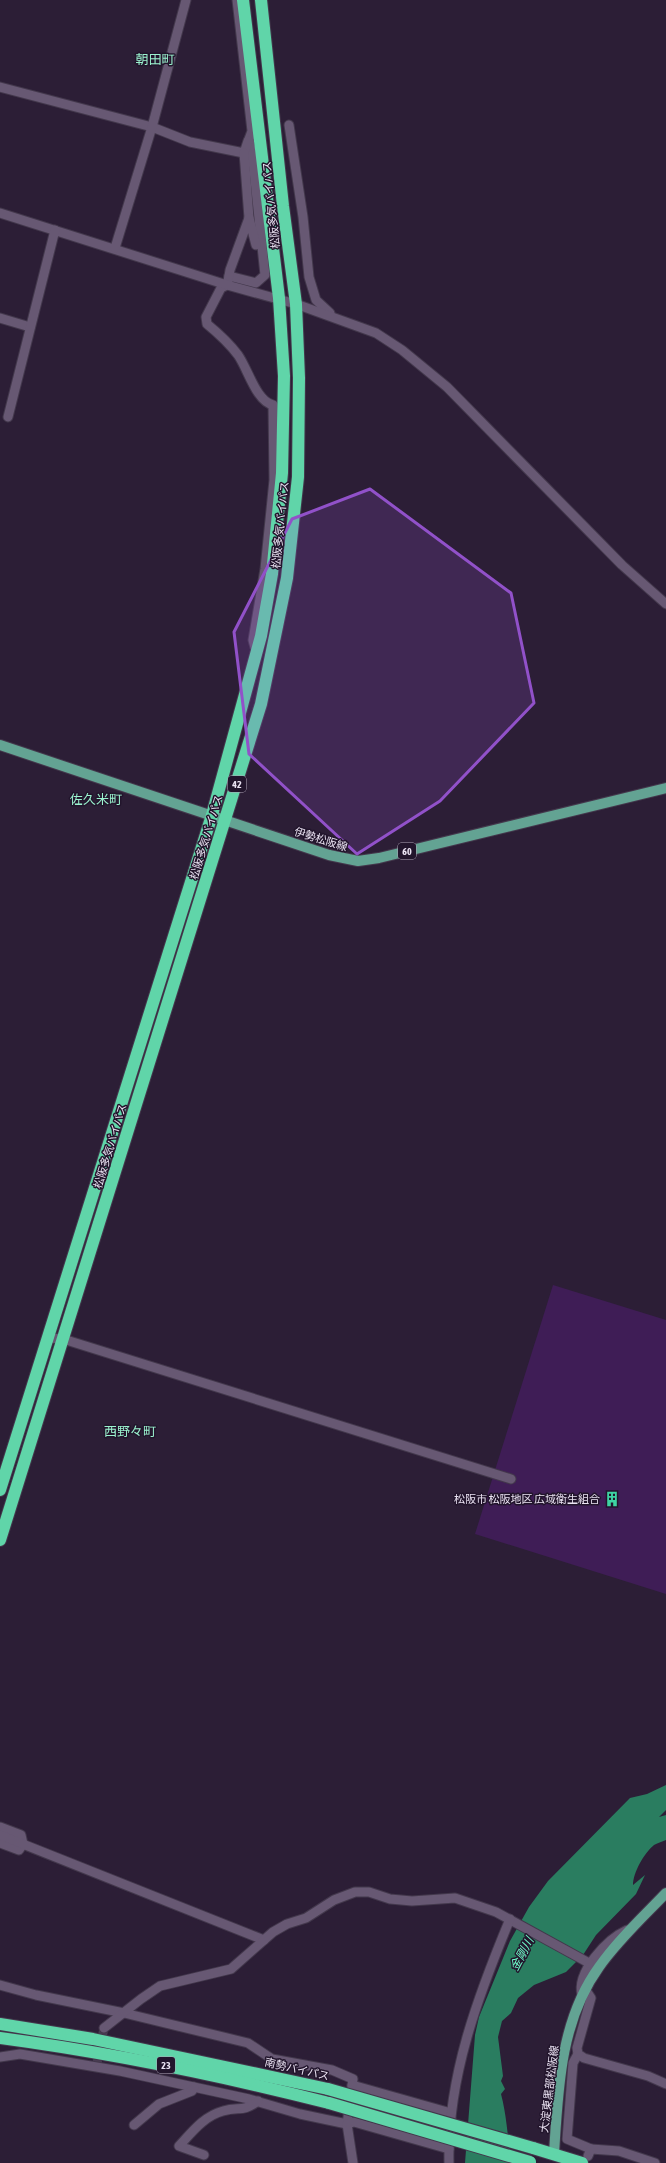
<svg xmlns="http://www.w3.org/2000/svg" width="666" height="2163" font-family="'Asap Condensed','Noto Sans JP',sans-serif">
	<rect width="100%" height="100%" fill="#2c1e36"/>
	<!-- green -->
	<path fill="#3f1d56" d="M553,1285L666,1320V1594L475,1534Z"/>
	<!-- water -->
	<path fill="#2a7d60" d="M666,1785V1810L659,1817L666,1815V1840C662,1842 657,1843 654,1845C644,1853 633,1873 633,1885L645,1875L636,1894L596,1935L583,1955L566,1972L534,1985L518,1998L511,2013L502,2021L498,2037L503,2076L501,2081L505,2089L501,2094C507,2117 508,2140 511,2163H465L475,2035L479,2017L510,1941L529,1907L548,1881L630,1798L647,1794Z"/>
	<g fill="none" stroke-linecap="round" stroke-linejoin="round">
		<!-- minor-tunnel -->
		<path stroke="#493c52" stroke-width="9" stroke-dasharray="9 4.5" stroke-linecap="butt" d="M97,2063L104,2028"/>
		<!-- minor casing -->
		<g stroke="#43384c" stroke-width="11">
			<g id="minor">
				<path d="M237,0L252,131L249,139L253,161L265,275L256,283L229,276L227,285L221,288L206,317L207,324C218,333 229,343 238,355C248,369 256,401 273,405L274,480L265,569L253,640L256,651"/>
				<path d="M0,87L152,127L190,142L244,153L248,141"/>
				<path d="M289,125L303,217L309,277L316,300L330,313"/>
				<path d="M244,153L249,218"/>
				<path d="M0,213L227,285L296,304L376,333L402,350L447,387L622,565L666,604"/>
				<path d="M115,248L152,127L186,0"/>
				<path d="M229,276L230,270L249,218L256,245"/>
				<path d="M0,318L30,327"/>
				<path d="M8,417L55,230"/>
				<path d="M49,1338L63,1339L511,1479"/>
				<path d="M0,1827L21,1835L23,1844L19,1850L0,1843"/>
				<path d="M0,1835L264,1940"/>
				<path d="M0,1985L36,1995L124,2013L248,2043L272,2059L332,2070L353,2079L347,2124L300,2114L249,2099L120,2071L20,2054L0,2057"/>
				<path d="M585,1989L591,1998L577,2048L578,2054L584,2058L648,2076L666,2084"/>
				<path d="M582,1995C576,1972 607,1939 627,1930"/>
				<path d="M104,2028L141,1999L160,1986L231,1969L273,1932L287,1924L306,1918L334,1900L355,1892H369L390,1899L412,1901L455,1898L496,1912L589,1963"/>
				<path d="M578,2054L573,2063L567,2139L591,2149"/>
				<path d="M352,2085L451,2113"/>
				<path d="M134,2125L159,2104L192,2091L194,2087"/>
				<path d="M204,2155L179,2146C192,2132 204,2116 223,2111C239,2106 242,2113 258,2101"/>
				<path d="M588,2156L591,2149L619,2151L655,2163"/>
				<path d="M353,2163L347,2124L354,2122L449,2149"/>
				<path d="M449,2163C447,2078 478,1996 510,1919"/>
			</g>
		</g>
		<!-- major casing -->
		<g stroke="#43384c" stroke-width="12">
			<g id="major">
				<path d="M0,745L329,855L358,861L379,858L666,788"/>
				<path d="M554,2154C558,2090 560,2021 599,1967C618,1940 643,1917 666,1893"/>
			</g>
		</g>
		<!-- highway casing -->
		<g stroke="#43384c" stroke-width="14">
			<g id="highway">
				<path d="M0,1490L212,815L261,636L272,574L282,473L284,376L279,298L243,0"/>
				<path d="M0,1540L261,704L287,578L298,477L299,378L296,304L283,206L261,0"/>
				<path d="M0,2024L93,2039L328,2089"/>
				<path d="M0,2038C112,2053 219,2075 329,2103"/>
				<path d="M533,2148L582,2163"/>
			</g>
		</g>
		<!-- minor -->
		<use href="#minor" stroke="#675873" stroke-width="9"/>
		<!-- major -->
		<use href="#major" stroke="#63a393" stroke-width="10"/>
		<!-- highway -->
		<use href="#highway" stroke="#60d5a9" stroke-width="12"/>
		<!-- highway-bridge casing -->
		<g stroke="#43384c" stroke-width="14" stroke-linecap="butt">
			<g id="highway-bridge">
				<path d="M328,2089L533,2148"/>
				<path d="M329,2103L530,2162"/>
			</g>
		</g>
		<!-- highway-bridge -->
		<use href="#highway-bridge" stroke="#60d5a9" stroke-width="12"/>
	</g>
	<!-- marked area -->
	<path fill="#9151c9" fill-opacity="0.2" stroke="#9151c9" stroke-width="3" stroke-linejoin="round" d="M370,489L511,593L534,703L440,801L357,854L249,754L234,632L292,519Z"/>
	<!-- icons -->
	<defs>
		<g id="building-bare" transform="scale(1.2)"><path d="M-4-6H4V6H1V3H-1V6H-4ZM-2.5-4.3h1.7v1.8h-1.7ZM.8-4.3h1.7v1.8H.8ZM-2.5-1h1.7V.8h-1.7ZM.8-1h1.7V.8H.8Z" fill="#3ed4a3" stroke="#22152c" stroke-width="2.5" paint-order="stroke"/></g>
	</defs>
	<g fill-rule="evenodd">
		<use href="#building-bare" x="612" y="1499"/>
	</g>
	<g text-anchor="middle" stroke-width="3" stroke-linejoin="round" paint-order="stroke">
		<!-- shield labels -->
		<g fill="#22152c" stroke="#afa5b7" stroke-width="1">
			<rect x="228" y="776" width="18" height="16" rx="3"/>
			<rect x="398" y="843" width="18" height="16" rx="3"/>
			<rect x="157" y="2057" width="18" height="16" rx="3"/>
		</g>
		<g font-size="10" font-weight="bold" fill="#ebe3f3">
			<text x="237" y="788">42</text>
			<text x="407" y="855">60</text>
			<text x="166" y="2069">23</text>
		</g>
		<!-- street labels -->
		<g font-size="11" fill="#ebe3f3" stroke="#22152c">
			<text transform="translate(271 205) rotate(-96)" y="4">松阪多気バイパス</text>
			<text transform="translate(280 525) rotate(-84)" y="4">松阪多気バイパス</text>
			<text transform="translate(206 837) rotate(-73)" y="4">松阪多気バイパス</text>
			<text transform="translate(321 839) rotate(17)" y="4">伊勢松阪線</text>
			<text transform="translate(110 1146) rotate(-73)" y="4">松阪多気バイパス</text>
			<text transform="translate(297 2069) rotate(13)" y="4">南勢バイパス</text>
			<text transform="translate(549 2089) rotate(-83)" y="4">大淀東黒部松阪線</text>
		</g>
		<!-- poi labels -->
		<g font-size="11" fill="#ebe3f3" stroke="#22152c" text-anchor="end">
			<text x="600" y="1503">松阪市 松阪地区 広域衛生組合</text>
		</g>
		<!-- water labels -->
		<g font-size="12" font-style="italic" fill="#6ffeca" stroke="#22152c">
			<text transform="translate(522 1954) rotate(-62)" y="4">金剛川</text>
		</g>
		<!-- quarter labels -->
		<g font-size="13" fill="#9bf3cf" stroke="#22152c">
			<text x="155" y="64">朝田町</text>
			<text x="96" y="804">佐久米町</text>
			<text x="130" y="1436">西野々町</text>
		</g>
	</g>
</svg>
